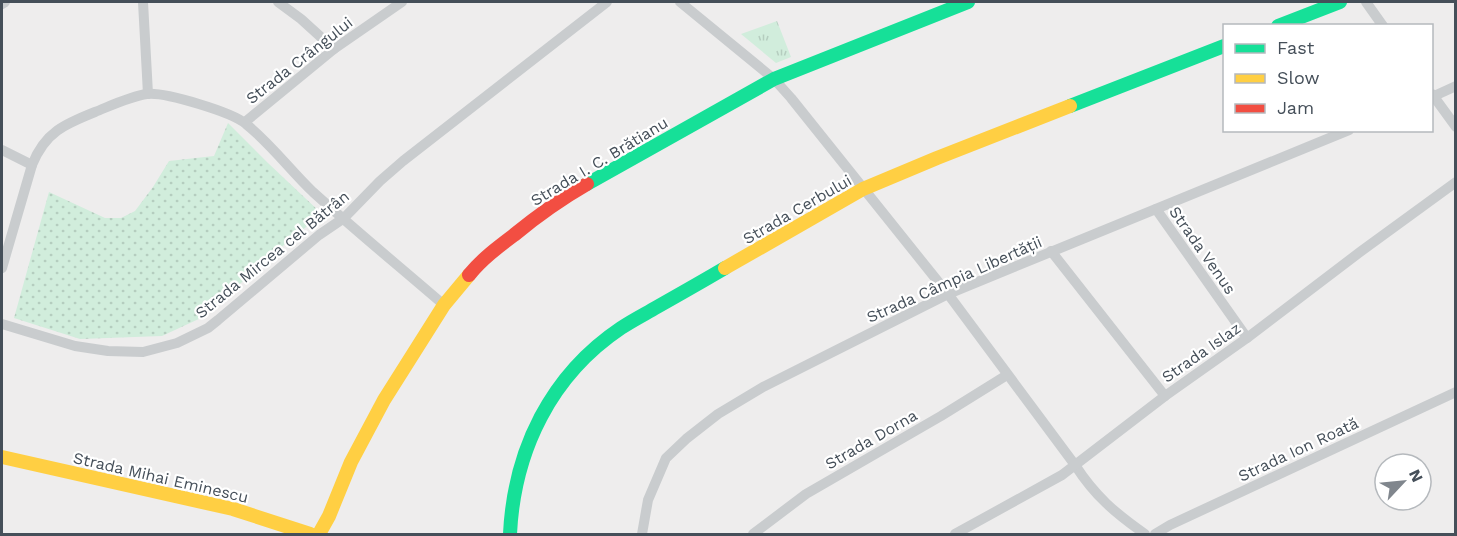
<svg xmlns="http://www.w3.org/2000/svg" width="1457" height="536" font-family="'Work Sans',sans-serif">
	<defs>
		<pattern id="grass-dots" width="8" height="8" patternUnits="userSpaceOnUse" patternTransform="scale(1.5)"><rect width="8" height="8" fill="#d1eddc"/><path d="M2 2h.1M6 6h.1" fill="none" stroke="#b5cdbf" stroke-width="1.8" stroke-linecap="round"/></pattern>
		<pattern id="park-tufts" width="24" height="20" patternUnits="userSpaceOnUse" patternTransform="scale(1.5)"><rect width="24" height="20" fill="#d1eddc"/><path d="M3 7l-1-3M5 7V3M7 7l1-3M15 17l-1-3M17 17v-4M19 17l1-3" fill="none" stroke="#b5cdbf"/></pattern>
	</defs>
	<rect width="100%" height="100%" fill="#eeeded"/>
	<!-- grass -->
	<path fill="url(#grass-dots)" d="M228,123L268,163L322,214L279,249L203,317L162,336L80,339L14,318L49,192L105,218H121L135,211L153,187L169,161L214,156Z"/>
	<!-- park -->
	<path fill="url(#park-tufts)" d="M777,21L791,57L776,63L741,34Z"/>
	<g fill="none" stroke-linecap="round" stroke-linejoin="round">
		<!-- street -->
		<g stroke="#c9ccce" stroke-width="10">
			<path d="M143,2L148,94"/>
			<path d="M278,2L301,19L334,49"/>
			<path d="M680,2L774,79L791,98L948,294L1075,465C1095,496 1115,513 1145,534"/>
			<path d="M1366,2L1383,26"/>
			<path d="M2,4L5,2"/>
			<path d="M1432,94L1456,127"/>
			<path d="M1432,97L1456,86"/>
			<path d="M245,122L334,49L402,2"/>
			<path d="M2,150L32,165"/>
			<path d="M1156,209L1247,338"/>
			<path d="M1051,251L1165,396"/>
			<path d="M2,268L32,165C45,132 65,124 95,112C110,106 131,96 147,94C165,92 232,112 246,124C271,144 290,170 313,192C356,231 400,267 444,305"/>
			<path d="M2,324L75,346L108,351L143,352L177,343L208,328L218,320L319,235L344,218L380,181L403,161L607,2"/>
			<path d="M642,534L648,500L666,458L686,439L718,414L763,387L948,294L1349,130"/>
			<path d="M753,534L806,494L941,416L1007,375"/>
			<path d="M955,534L1062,475L1165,396L1247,338L1360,252L1456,182"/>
			<path d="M1155,534L1170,525L1456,392"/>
		</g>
		<!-- fast -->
		<g stroke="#16e098" stroke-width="14">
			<path d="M1278,26L1340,2"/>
			<path d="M1070,106L1224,46"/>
			<path d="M587,184L774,79L968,2"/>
			<path d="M510,534C514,450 551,375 621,328C633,320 645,314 657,307C680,294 703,281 725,268"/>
		</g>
		<!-- slow -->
		<g stroke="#ffcf43" stroke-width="14">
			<path d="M725,268L863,189L937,158L1070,106"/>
			<path d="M2,457L233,509L310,534"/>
			<path d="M319,534L329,516L351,462L384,400L444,305L469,275"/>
		</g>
		<!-- jam -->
		<path stroke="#f24e42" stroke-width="14" d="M469,275C482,259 498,247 514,235C537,216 561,199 587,184"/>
	</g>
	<g text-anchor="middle" stroke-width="4.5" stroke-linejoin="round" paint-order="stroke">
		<!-- street labels -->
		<g font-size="16" fill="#454f59" stroke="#fff">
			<text transform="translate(299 60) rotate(-38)" y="6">Strada Crângului</text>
			<text transform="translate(599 161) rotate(-31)" y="6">Strada I. C. Brătianu</text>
			<text transform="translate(797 209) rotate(-30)" y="6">Strada Cerbului</text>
			<text transform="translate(1203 250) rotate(55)" y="6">Strada Venus</text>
			<text transform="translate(272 254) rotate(-39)" y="6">Strada Mircea cel Bătrân</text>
			<text transform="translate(954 279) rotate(-24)" y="6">Strada Câmpia Libertății</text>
			<text transform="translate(1201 352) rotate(-35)" y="6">Strada Islaz</text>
			<text transform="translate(871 439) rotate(-30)" y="6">Strada Dorna</text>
			<text transform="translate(1298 449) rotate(-25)" y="6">Strada Ion Roată</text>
			<text transform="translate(161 477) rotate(13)" y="6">Strada Mihai Eminescu</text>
		</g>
	</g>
	<!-- border -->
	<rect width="1457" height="536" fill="none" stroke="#454f59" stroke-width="6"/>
	<!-- legend -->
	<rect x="1223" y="24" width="210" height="108" fill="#ffffff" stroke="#b5b9bd" stroke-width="1.5"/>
	<rect x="1235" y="44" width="30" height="9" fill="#16e098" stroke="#b5b9bd" stroke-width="1.5"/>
	<text x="1277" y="54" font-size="18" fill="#454f59">Fast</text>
	<rect x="1235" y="74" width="30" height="9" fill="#ffcf43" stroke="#b5b9bd" stroke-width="1.5"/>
	<text x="1277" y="84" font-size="18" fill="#454f59">Slow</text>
	<rect x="1235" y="104" width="30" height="9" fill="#f24e42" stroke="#b5b9bd" stroke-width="1.5"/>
	<text x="1277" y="114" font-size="18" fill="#454f59">Jam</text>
	<!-- north arrow -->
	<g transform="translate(1403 482) rotate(64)"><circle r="28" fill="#ffffff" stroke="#b5b9bd" stroke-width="1.5"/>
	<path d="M0-4.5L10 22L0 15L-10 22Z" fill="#80868d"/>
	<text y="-9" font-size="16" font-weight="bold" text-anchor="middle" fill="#454f59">N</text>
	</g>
</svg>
